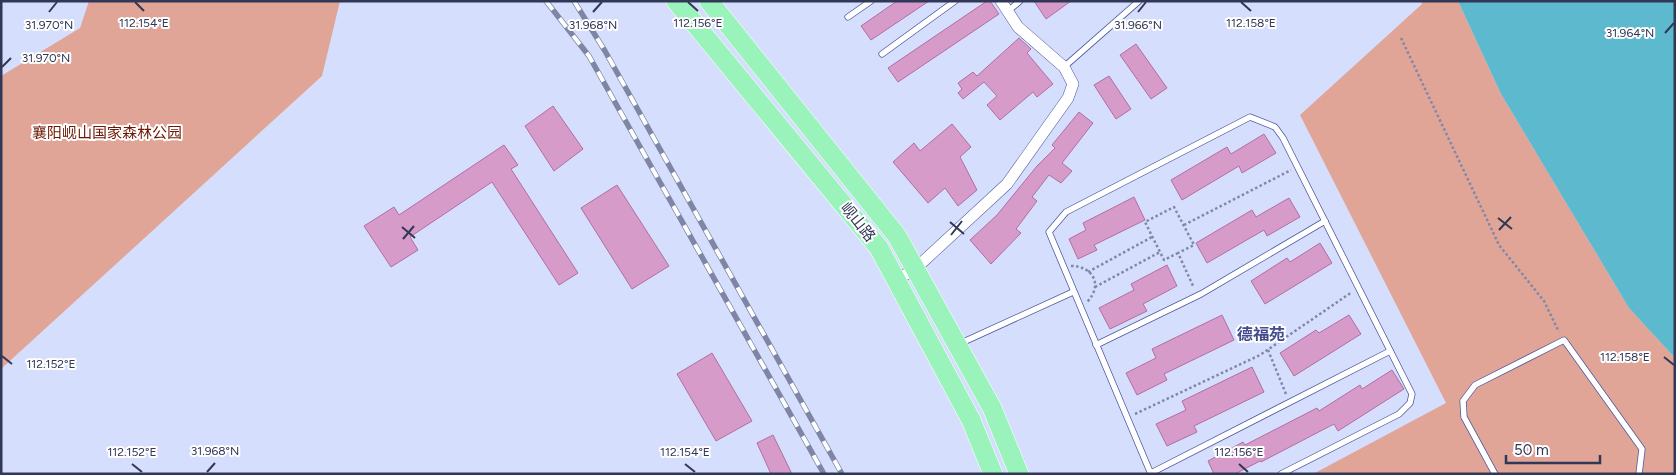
<svg xmlns="http://www.w3.org/2000/svg" width="1676" height="475" font-family="Figtree,'Noto Sans SC',sans-serif">
	<rect width="100%" height="100%" fill="#d6defd"/>
	<!-- green -->
	<g fill="#e0a597">
		<path d="M89,1H340L322,76L1,369V76L80,28Z"/>
		<path d="M1421,1H1458L1501,94L1629,308L1675,358V474H1313L1446,403L1300,115L1422,4Z"/>
	</g>
	<!-- water -->
	<path fill="#5db9ce" d="M1458,1H1675V358L1629,308L1501,94Z"/>
	<!-- building -->
	<g fill="#d69bc9" stroke="#b16ea3">
		<path d="M897,1H929L871,40L861,26Z"/>
		<path d="M987,1H990L999,14L898,82L888,68Z"/>
		<path d="M1034,1H1071L1046,19Z"/>
		<path d="M1019,38L1031,49L1027,53L1053,84L1037,97L1033,92L1000,120L987,105L997,96L984,82L963,99L958,93L962,89L958,83L973,72L977,76Z"/>
		<path d="M1136,44L1167,88L1151,99L1120,55Z"/>
		<path d="M1109,76L1131,109L1116,119L1094,85Z"/>
		<path d="M553,106L583,149L554,171L525,126Z"/>
		<path d="M1079,112L1093,123L1062,163L1072,171L1061,183L1049,175L1032,197L1037,201L1016,229L1021,233L991,264L970,240L997,215L1037,166L1055,148L1052,145Z"/>
		<path d="M952,124L971,147L960,157L977,190L958,206L945,188L928,203L893,162L914,143L920,151Z"/>
		<path d="M1264,134L1276,153L1242,173L1239,166L1182,200L1171,180L1227,147L1231,154Z"/>
		<path d="M504,145L518,165L511,169L578,273L559,285L492,182L410,237L418,250L391,267L364,226L394,207L399,215Z"/>
		<path d="M617,185L669,266L632,289L581,208Z"/>
		<path d="M1134,197L1145,220L1094,245L1097,250L1078,259L1069,239L1086,230L1083,223Z"/>
		<path d="M1289,198L1300,217L1267,236L1264,230L1207,263L1196,243L1252,210L1256,217Z"/>
		<path d="M1320,243L1332,263L1265,304L1251,281L1287,258L1290,262Z"/>
		<path d="M1167,265L1177,286L1143,304L1147,311L1110,329L1099,308L1134,290L1131,284Z"/>
		<path d="M1222,315L1234,340L1164,374L1167,380L1137,395L1126,373L1156,358L1152,349Z"/>
		<path d="M1349,315L1361,334L1294,376L1280,353L1316,330L1319,333Z"/>
		<path d="M712,353L752,421L716,441L677,374Z"/>
		<path d="M1252,367L1264,392L1194,426L1197,432L1167,446L1156,424L1186,410L1182,401Z"/>
		<path d="M1392,370L1404,389L1338,431L1334,424L1261,462L1260,461L1235,474H1214L1208,461L1243,442L1245,445L1317,408L1319,411L1360,385L1362,389Z"/>
		<path d="M773,435L792,474H771L757,443Z"/>
	</g>
	<g fill="none" stroke-linecap="round" stroke-linejoin="round">
		<!-- service casing -->
		<g stroke="#4e599d" stroke-width="7">
			<g id="service">
				<path d="M1008,11L1020,1"/>
				<path d="M848,17L871,1"/>
				<path d="M882,54L955,1"/>
				<path d="M1064,67L1139,1"/>
				<path d="M959,344L1073,292"/>
				<path d="M1096,345L1201,294L1325,221"/>
				<path d="M1151,473L1390,351"/>
				<path d="M1151,474L1049,232L1066,212L1250,117L1275,127L1283,138L1412,394L1410,403L1399,414L1281,474"/>
				<path d="M1495,474L1464,417L1463,401L1475,385L1564,340L1642,449L1639,474"/>
			</g>
		</g>
		<!-- minor casing -->
		<g stroke="#4e599d" stroke-width="12">
			<path id="minor" d="M896,280L915,269L1007,184L1068,98L1073,84L1064,67L1018,27L1001,1"/>
		</g>
		<!-- trunk casing -->
		<g stroke="#fff" stroke-width="20">
			<g id="trunk">
				<path d="M676,1L879,248L971,420L993,474"/>
				<path d="M709,1L897,236L992,408L1019,474"/>
			</g>
		</g>
		<!-- path -->
		<g stroke="#8188a7" stroke-width="2.5" stroke-dasharray="2.5 2.5" stroke-linecap="butt">
			<path d="M1401,38L1499,245L1544,301L1559,332"/>
			<path d="M1184,225L1291,170"/>
			<path d="M1178,253L1164,260L1145,222L1174,207L1194,245L1178,253L1194,288"/>
			<path d="M1071,266C1094,266 1103,286 1087,302"/>
			<path d="M1088,272L1152,237"/>
			<path d="M1095,287L1160,252"/>
			<path d="M1268,350L1286,394"/>
			<path d="M1135,414L1260,355L1352,292"/>
		</g>
		<!-- service -->
		<use href="#service" stroke="#fff" stroke-width="5.5"/>
		<!-- minor -->
		<use href="#minor" stroke="#fff" stroke-width="11"/>
		<!-- trunk -->
		<use href="#trunk" stroke="#9af3bb" stroke-width="19"/>
		<!-- rail casing -->
		<g stroke="#7f86a5" stroke-width="5.5">
			<g id="rail">
				<path d="M546,1L589,56L824,474"/>
				<path d="M574,1L605,51L842,474"/>
			</g>
		</g>
		<!-- rail -->
		<use href="#rail" stroke="#fff" stroke-width="4" stroke-dasharray="11" stroke-linecap="butt"/>
	</g>
	<!-- ticks -->
	<path fill="none" stroke="#313756" stroke-width="2" d="M135,2L144,11M688,2L698,11M1241,2L1251,11M49,12L57,2M593,12L602,2M1138,12L1146,2M1665,33L1674,23M2,67L11,58M1498,218L1512,229M950,222L964,234M402,227L415,238M1499,230L1511,217M951,235L962,221M403,239L414,226M2,356L12,364M1664,357L1674,365M132,464L142,472M685,464L695,472M1239,464L1248,472M207,472L215,463"/>
	<g text-anchor="middle" stroke-width="4" stroke-linejoin="round" paint-order="stroke">
		<!-- park labels -->
		<g font-size="15" fill="#6d1802" stroke="#fff">
			<text x="107" y="138">襄阳岘山国家森林公园</text>
		</g>
		<!-- street labels -->
		<g font-size="15" fill="#313756" stroke="#fff">
			<text transform="translate(858 222) rotate(51)" y="5">岘山路</text>
		</g>
		<!-- neighbourhood labels -->
		<g font-size="16" font-weight="bold" fill="#414b8e" stroke="#fff">
			<text x="1261" y="340">德福苑</text>
		</g>
	</g>
	<g font-size="12" text-anchor="middle" fill="#313756" stroke="#fff" stroke-width="4" stroke-linejoin="round" paint-order="stroke">
		<text x="144" y="27">112.154°E</text>
		<text x="698" y="27">112.156°E</text>
		<text x="1251" y="27">112.158°E</text>
		<text x="49" y="29">31.970°N</text>
		<text x="593" y="29">31.968°N</text>
		<text x="1138" y="29">31.966°N</text>
		<text x="1630" y="37">31.964°N</text>
		<text x="46" y="62">31.970°N</text>
		<text x="1625" y="361">112.158°E</text>
		<text x="51" y="368">112.152°E</text>
		<text x="215" y="455">31.968°N</text>
		<text x="132" y="456">112.152°E</text>
		<text x="685" y="456">112.154°E</text>
		<text x="1239" y="456">112.156°E</text>
	</g>
	<!-- border -->
	<rect width="1676" height="475" fill="none" stroke="#313756" stroke-width="5"/>
	<!-- scale -->
	<path d="M1506 455v8h94v-8" fill="none" stroke="#313756" stroke-width="2.5"/>
	<text x="1514" y="455" font-size="15" fill="#313756" stroke="#ffffff" stroke-width="4" paint-order="stroke">50 m</text>
</svg>
